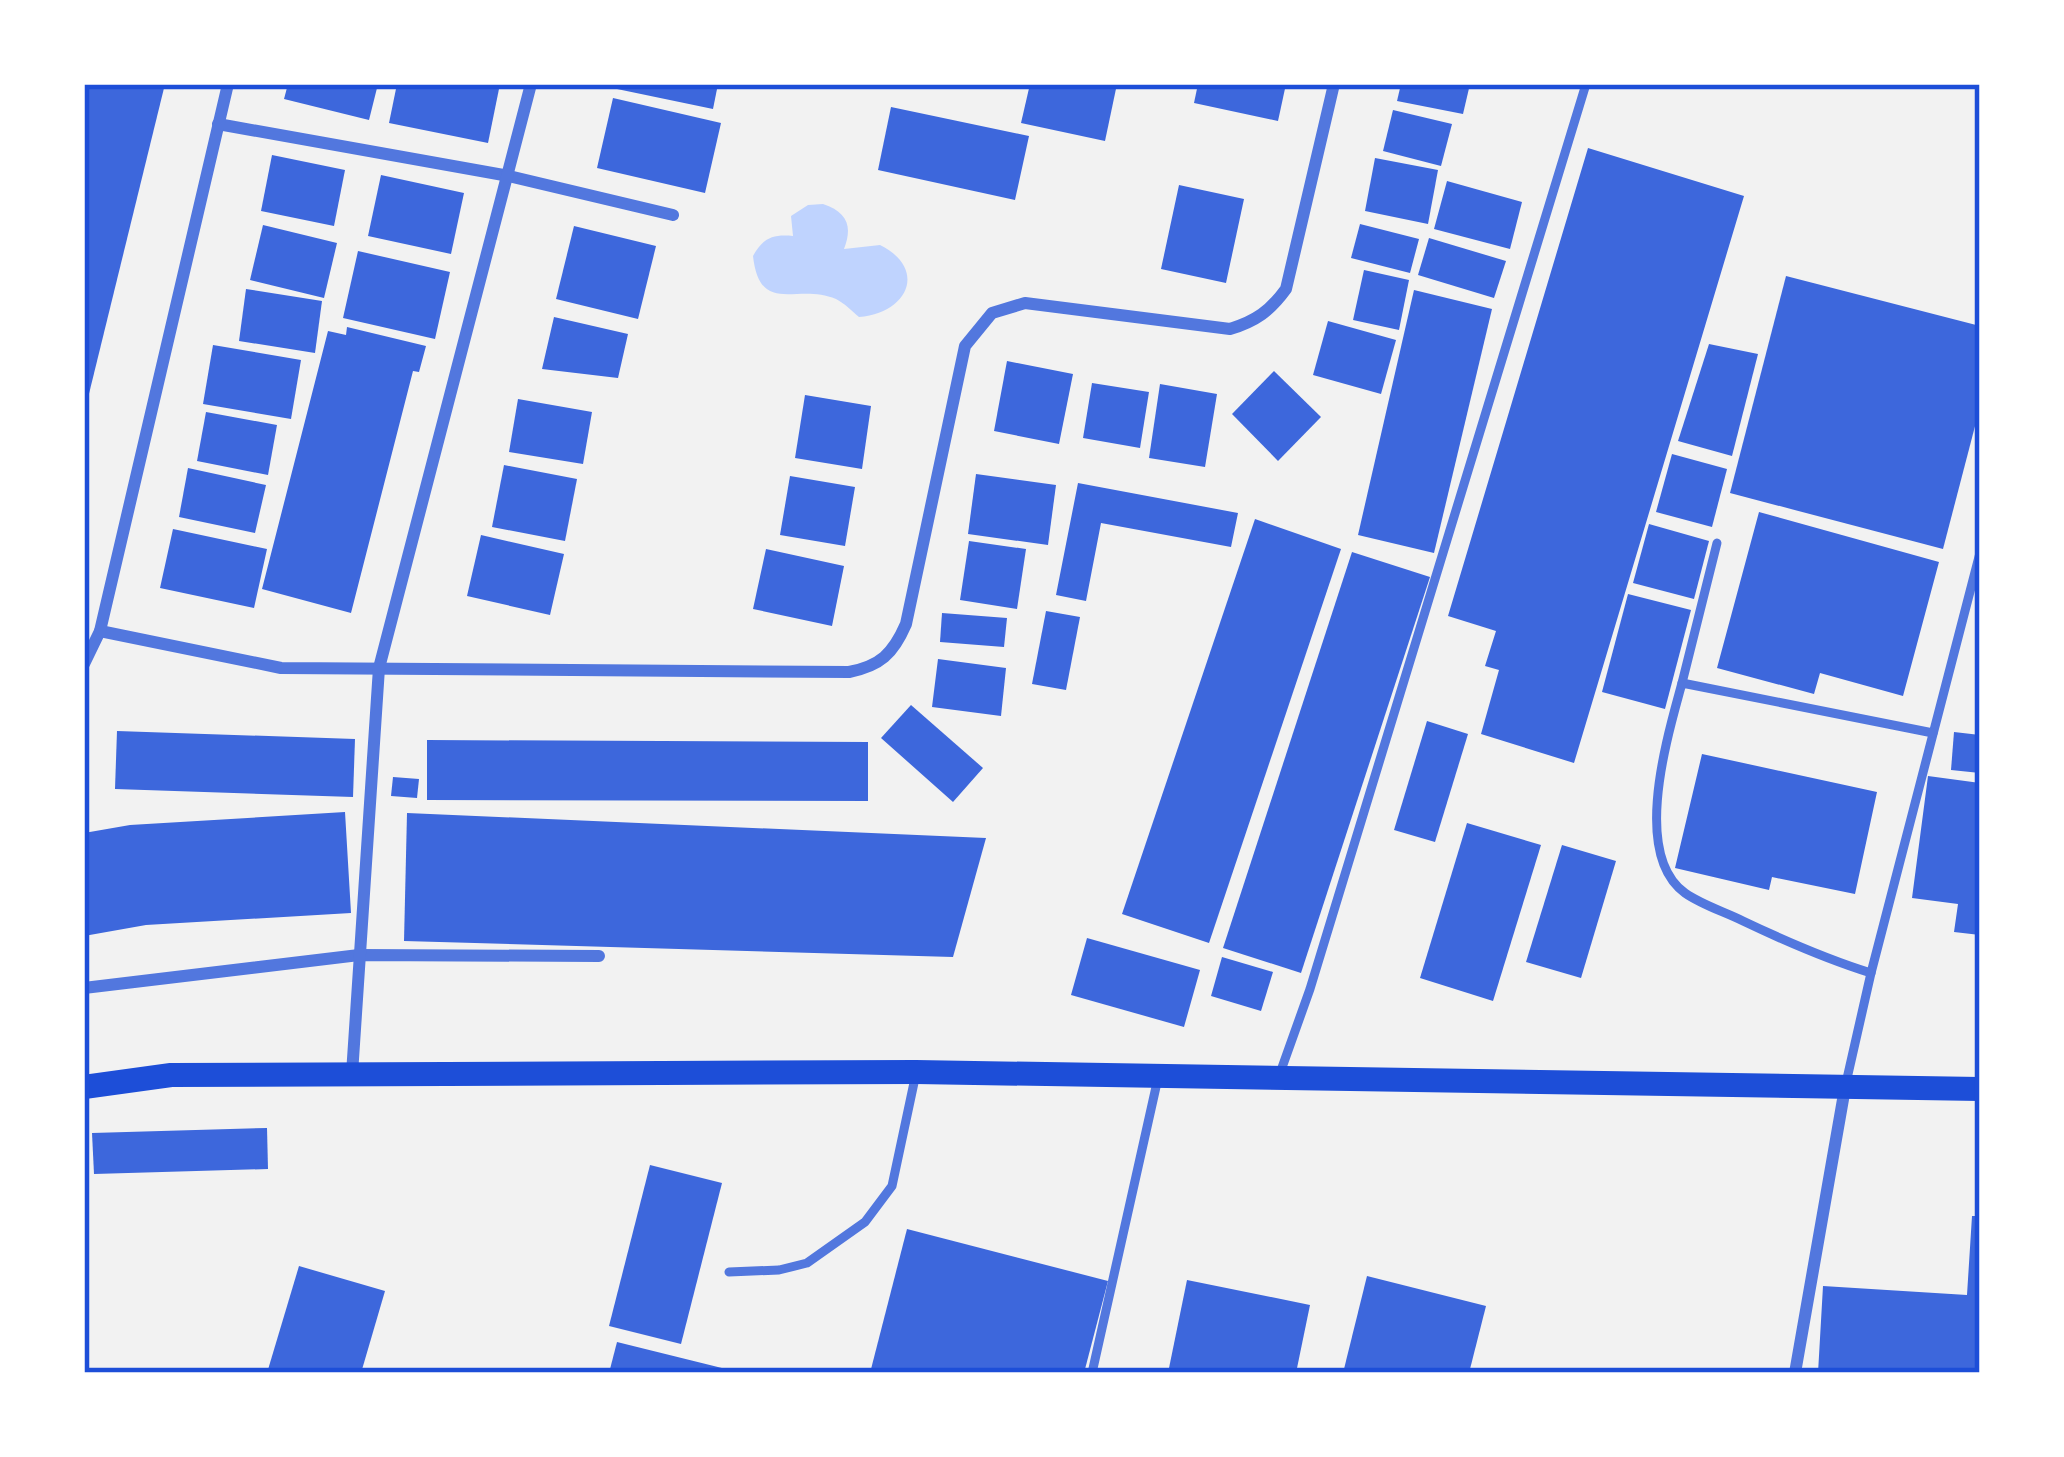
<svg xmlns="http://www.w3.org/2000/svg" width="2064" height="1457" font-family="Signika,sans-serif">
	<rect width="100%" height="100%" fill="#f2f2f2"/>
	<!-- water -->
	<path fill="#bfd3fe" d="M823,204C847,212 853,226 844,249L880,245C928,269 908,313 859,317C852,311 844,303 836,299C797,282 760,317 753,256C763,238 773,234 793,236L791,216L808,205Z"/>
	<!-- building -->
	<g fill="#3d67dc">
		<path d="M85,84H165L86,406H84Z"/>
		<path d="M288,84H378L369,120L284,99Z"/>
		<path d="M397,84H500L488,143L389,123Z"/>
		<path d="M618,84H718L713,109L617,89Z"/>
		<path d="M1030,84H1117L1105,141L1021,123Z"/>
		<path d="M1198,84H1286L1278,121L1194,103Z"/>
		<path d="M1401,84H1470L1463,114L1397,101Z"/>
		<path d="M613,98L721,123L705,193L597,168Z"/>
		<path d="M891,107L1029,136L1015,200L878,170Z"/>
		<path d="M1393,110L1452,124L1441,166L1383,151Z"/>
		<path d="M1588,148L1744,196L1574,763L1481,734L1499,670L1485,666L1496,631L1448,616Z"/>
		<path d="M272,155L345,170L334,226L261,211Z"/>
		<path d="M1375,158L1438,170L1428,224L1365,211Z"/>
		<path d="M381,175L464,193L451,254L368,236Z"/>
		<path d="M1447,181L1522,202L1510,249L1434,229Z"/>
		<path d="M1179,185L1244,199L1226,283L1161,269Z"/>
		<path d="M1360,224L1419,239L1410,273L1351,258Z"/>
		<path d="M263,225L337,243L324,298L250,280Z"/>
		<path d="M574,226L656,246L638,319L556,299Z"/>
		<path d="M1429,238L1506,261L1494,298L1418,275Z"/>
		<path d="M358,251L450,272L435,339L343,318Z"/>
		<path d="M1364,270L1409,280L1399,330L1353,320Z"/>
		<path d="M1786,276L1980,326V407L1943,549L1730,493Z"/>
		<path d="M246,289L322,301L315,353L239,341Z"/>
		<path d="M1414,290L1492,309L1434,553L1358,535Z"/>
		<path d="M554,317L628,334L618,378L542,369Z"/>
		<path d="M1328,321L1396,340L1381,394L1313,375Z"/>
		<path d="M347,327L426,346L419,372L413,371L351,613L262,589L328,331L346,335Z"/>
		<path d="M1709,344L1758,354L1732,456L1678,441Z"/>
		<path d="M213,345L301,360L291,419L203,404Z"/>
		<path d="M1007,361L1073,374L1059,444L994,431Z"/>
		<path d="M1274,371L1321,417L1278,461L1232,414Z"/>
		<path d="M1092,383L1149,392L1140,448L1083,438Z"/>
		<path d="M1160,384L1217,394L1205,467L1149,458Z"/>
		<path d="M805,395L871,406L862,469L795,458Z"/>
		<path d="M518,399L592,412L583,464L509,452Z"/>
		<path d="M206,412L277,425L268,475L197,461Z"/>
		<path d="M1672,454L1727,469L1712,527L1656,512Z"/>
		<path d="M504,465L577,479L565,541L492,527Z"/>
		<path d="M188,468L266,485L255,533L179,517Z"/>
		<path d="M976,474L1056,485L1048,545L968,534Z"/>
		<path d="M790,476L855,487L845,546L780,535Z"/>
		<path d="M1078,483L1238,513L1231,547L1101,523L1086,601L1056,595Z"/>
		<path d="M1759,512L1939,562L1903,696L1820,673L1814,694L1717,668Z"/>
		<path d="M1255,519L1341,549L1209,943L1122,914Z"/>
		<path d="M1649,524L1709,541L1694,599L1633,583Z"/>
		<path d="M173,529L267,549L254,608L160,588Z"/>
		<path d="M481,535L564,554L550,615L467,596Z"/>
		<path d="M969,541L1026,549L1017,609L960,600Z"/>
		<path d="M766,549L844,566L832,626L753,609Z"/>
		<path d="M1352,552L1430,577L1301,973L1223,948Z"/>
		<path d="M1628,594L1691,610L1665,709L1602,692Z"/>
		<path d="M1046,611L1080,617L1066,690L1032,684Z"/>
		<path d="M942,613L1007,618L1004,647L940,642Z"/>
		<path d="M938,659L1006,668L1001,716L932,707Z"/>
		<path d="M911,705L983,768L953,802L881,738Z"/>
		<path d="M1427,721L1468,734L1435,842L1394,830Z"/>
		<path d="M117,731L355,739L353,797L115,789Z"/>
		<path d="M1954,732L1980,735V773L1951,770Z"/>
		<path d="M427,740L868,742V801L427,800Z"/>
		<path d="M1702,754L1877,792L1855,894L1772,877L1769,890L1675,868Z"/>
		<path d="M1928,776L1980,783V935L1954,932L1958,904L1912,898Z"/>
		<path d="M393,777L419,779L417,798L391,796Z"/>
		<path d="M345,812L351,913L146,925L84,936V833L130,825Z"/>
		<path d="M407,813L986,838L953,957L404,941Z"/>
		<path d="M1467,823L1541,845L1493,1001L1420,978Z"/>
		<path d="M1562,845L1616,861L1581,978L1526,962Z"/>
		<path d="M1087,938L1200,970L1184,1027L1071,995Z"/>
		<path d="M1222,957L1273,972L1261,1011L1211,996Z"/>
		<path d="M267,1128L268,1169L94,1174L92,1133Z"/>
		<path d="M650,1165L722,1183L681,1344L609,1326Z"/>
		<path d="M1972,1216H1980V1373H1818L1823,1286L1967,1295Z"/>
		<path d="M907,1229L1108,1281L1084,1373H870Z"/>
		<path d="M299,1266L385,1291L361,1373H267Z"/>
		<path d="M1367,1276L1486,1306L1469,1373H1343Z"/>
		<path d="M1187,1280L1310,1305L1296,1373H1168Z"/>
		<path d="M617,1342L734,1371V1373H609Z"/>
	</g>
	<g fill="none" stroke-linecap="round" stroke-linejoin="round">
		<!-- service -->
		<g stroke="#5277de" stroke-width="9">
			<path d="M1682,683L1717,543"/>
			<path d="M1871,973L1980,553"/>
			<path d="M1279,1076L1310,989L1586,84"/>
			<path d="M1846,1083L1871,973C1826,959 1785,941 1743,921C1725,912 1702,905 1685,893C1631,854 1668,735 1682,683L1933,733"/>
			<path d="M729,1272L779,1270L807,1263L865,1222L892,1186L915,1078"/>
			<path d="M1092,1373L1158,1078"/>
		</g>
		<!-- minor -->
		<g stroke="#5277de" stroke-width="12">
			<path d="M218,124L509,176L673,215"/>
			<path d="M100,631L281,668L849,672C880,666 893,654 906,624L965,346L992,313L1025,303L1230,329C1256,321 1270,311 1286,289L1334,84"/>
			<path d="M84,664L100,631L228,84"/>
			<path d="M84,988L359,955L599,956"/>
			<path d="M352,1074L379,668L531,84"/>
			<path d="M1795,1373L1845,1088"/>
		</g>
		<!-- secondary -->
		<path stroke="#1d4ed8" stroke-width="24" d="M84,1087L171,1075L916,1072L1980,1089"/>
	</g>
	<!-- border -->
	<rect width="2064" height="1457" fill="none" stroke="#ffffff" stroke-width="174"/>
	<rect x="87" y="87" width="1890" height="1283" fill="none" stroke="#1d4ed8" stroke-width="4.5"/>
</svg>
